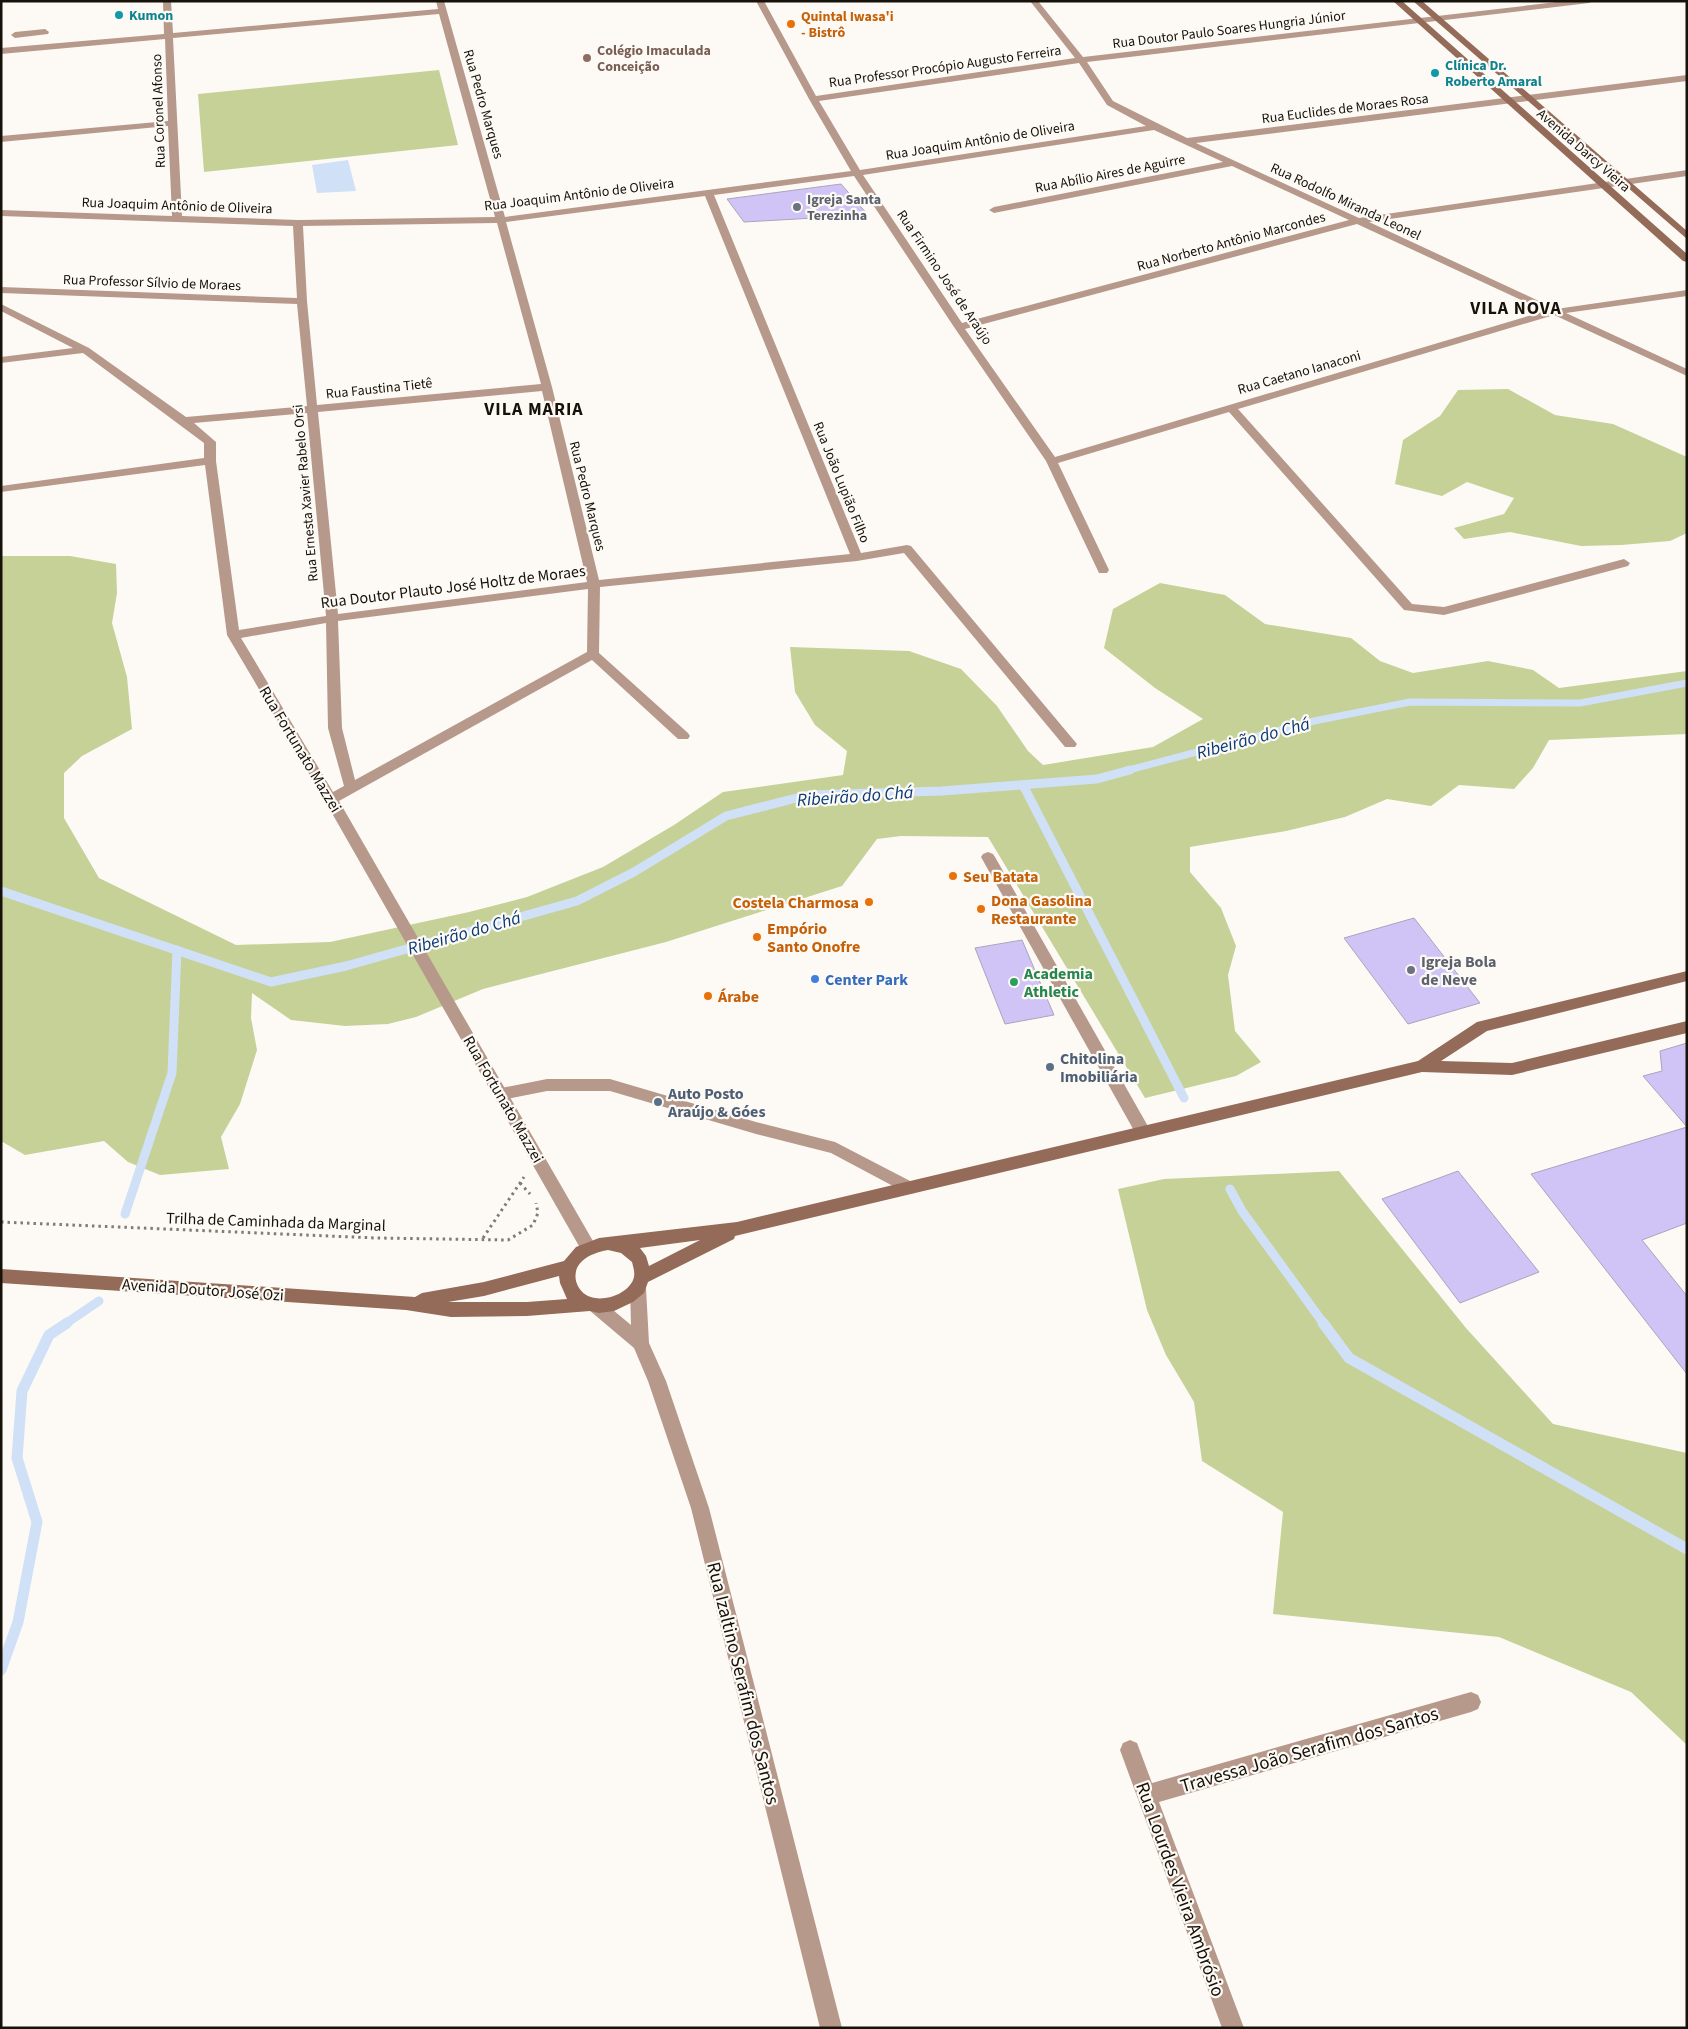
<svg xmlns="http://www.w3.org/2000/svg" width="1688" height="2029" font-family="'Source Sans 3',sans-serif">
	<rect width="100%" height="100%" fill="#fdfaf6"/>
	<!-- green -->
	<g fill="#c6d198">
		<path d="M439,70L458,145L204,172L198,94Z"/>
		<path d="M1508,389L1555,415L1613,424L1687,457V533L1670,541L1621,545L1581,546L1510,532L1464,539L1454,528L1504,514L1514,498L1467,482L1442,496L1395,484L1403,440L1440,416L1458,390Z"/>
		<path d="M1,556H70L116,564L117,593L112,623L127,677L132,729L82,756L64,773V818L99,878L236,945L330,942L469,912L527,897L603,867L674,825L723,792L843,775L847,751L815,725L795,692L790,647L909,651L961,669L997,706L1028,751L1043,765L1153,747L1203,719L1155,688L1104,648L1113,609L1160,583L1225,595L1265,624L1351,638L1380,661L1413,673L1488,661L1533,670L1559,688L1687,671V734L1549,740L1533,768L1514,789L1459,785L1431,806L1387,799L1345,817L1286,831L1190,847V872L1221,908L1236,946L1228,975L1235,1031L1261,1062L1236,1076L1145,1098L988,837L901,836L877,839L842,886L666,942L483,989L416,1017L388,1024L345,1026L291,1020L252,993L251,1018L257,1050L240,1104L221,1137L229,1169L160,1175L128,1162L104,1141L25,1155L1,1141Z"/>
		<path d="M1339,1171L1466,1328L1553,1424L1687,1453V1745L1631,1692L1499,1637L1273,1614L1283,1512L1202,1461L1194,1402L1166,1355L1147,1310L1118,1189L1164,1179Z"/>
	</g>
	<!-- water -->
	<path fill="#d0e0f7" d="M348,160L356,191L317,193L312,165Z"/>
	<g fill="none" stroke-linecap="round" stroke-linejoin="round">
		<!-- stream-far2 -->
		<path stroke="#d0e0f7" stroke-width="7" d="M1125,771L1314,721L1410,702L1580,703L1687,683"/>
		<!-- stream-far1 -->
		<g stroke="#d0e0f7" stroke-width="9">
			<path d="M1023,785L1184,1098"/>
			<path d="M1,891L271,982L346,966L577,901L634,872L726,816L808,795L942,791L1097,779L1130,770"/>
			<path d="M1230,1189L1242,1211L1324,1324"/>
			<path d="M125,1214L172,1073L177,950"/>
			<path d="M65,1324L99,1301"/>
		</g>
		<!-- stream -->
		<g stroke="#d0e0f7" stroke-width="11">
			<path d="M1323,1323L1349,1358L1687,1549"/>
			<path d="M1,1670L18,1622L37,1522L17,1458L22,1391L49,1335L67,1323"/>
		</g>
	</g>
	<!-- building -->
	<g fill="#d0c3f6" stroke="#aaa4bd">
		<path d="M841,184L868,215L744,222L727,199Z"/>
		<path d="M1414,918L1480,1003L1408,1024L1344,938Z"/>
		<path d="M1022,940L1054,1015L1005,1024L975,948Z"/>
		<path d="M1687,1043V1127L1643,1076L1662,1071L1660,1051Z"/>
		<path d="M1687,1127V1223L1642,1240L1687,1296V1374L1531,1174Z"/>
		<path d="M1458,1171L1539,1272L1460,1303L1382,1199Z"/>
	</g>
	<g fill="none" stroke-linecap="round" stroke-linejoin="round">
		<!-- path -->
		<g stroke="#7f7b75" stroke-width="3" stroke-dasharray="2.5 4" stroke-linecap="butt">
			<path d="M520,1183L530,1194"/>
			<path d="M1,1222L376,1238L508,1240L533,1225L538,1213L536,1203"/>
			<path d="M483,1238L524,1177"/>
		</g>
		<!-- lane -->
		<g fill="#b7998c" fill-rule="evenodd">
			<path d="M45,29L49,32L48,34L15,38L11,35L15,32Z"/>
			<path d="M988,852L993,854L995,857L1149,1128L1151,1132L1149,1136L1143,1138L1137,1136L981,857L983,854Z"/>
			<path d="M547,1079H610L756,1122L835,1142L914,1183L916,1188L914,1193L908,1194L831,1153L756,1134L610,1091H547L501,1100L496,1098L493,1094L496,1090L501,1088Z"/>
		</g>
		<!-- street -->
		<g fill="#b7998c" fill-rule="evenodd">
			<path d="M163,1H171L173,33L438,9L436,1H444L505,217L851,171L809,99L756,1H764L816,96L1075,58L1030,1H1038L1083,57L1566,1H1593L1589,3L1087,62L1113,101L1187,138L1687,75V81L1196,143L1359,218L1687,170V176L1369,222L1556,309L1687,290V296L1566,313L1687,369V376L1554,315L1238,409L1412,604L1444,607L1624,559L1630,563L1628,566L1444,615L1404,610L1229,412L1058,463L1109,570L1107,573H1099L1046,461L954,327L854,176L714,195L861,553L907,545L911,546L1077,744L1075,747H1065L904,553L857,561L600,587L599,653L688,733L690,736L688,739H678L592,660L339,801L597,1248L595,1253L589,1255L583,1253L325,801L227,635L205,465L1,492V486L204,458V443L83,353L1,363V357L73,348L1,311V304L89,348L186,417L307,406L297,304L1,293V287L297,298L293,226L1,216V210L172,216L168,126L1,142V136L168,121L165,39L1,54V48L164,34ZM439,14L495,217L298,220L182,216L173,38ZM1079,63L1107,105L1146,126L860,170L819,101ZM1154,130L1223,162L994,207L989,210L994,213L1232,166L1349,220L962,323L863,175ZM705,196L850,554L599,580L552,387L506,222ZM497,223L541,384L317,405L307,301L303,226ZM1357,224L1545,311L1055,457L965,329ZM542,391L587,582L338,614L318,412ZM307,413L326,616L239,630L216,461V442L194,423ZM588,589L587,652L355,780L342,728L338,621ZM326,623L328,728L344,786L333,792L241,638Z"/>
			<path d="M638,1281L644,1283L646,1288L649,1343L666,1381L709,1508L842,2028H820L691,1508L648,1381L634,1348L589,1310L587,1305L589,1300L595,1298L601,1300L631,1325L630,1288L632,1283Z"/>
			<path d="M1471,1692L1478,1695L1481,1702L1478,1709L1471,1712L1159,1802L1244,2028H1222L1120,1750L1123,1743L1130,1740L1137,1743L1152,1783Z"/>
		</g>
		<!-- secondary -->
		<g fill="#946a58" fill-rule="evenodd">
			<path d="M1393,1H1402L1687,254V262L1683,261Z"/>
			<path d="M1413,1H1422L1687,231V239Z"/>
			<path d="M1687,971V981L1487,1031L1441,1061L1512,1063L1687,1021V1033L1512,1075L1422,1072L735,1236L734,1239L648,1282L644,1293L633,1302L614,1311L599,1313L590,1311L527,1316L451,1317L406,1310L1,1283V1269L415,1297L422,1293L484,1282L564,1261L576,1247L599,1238L737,1222L1418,1061L1477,1022ZM700,1240L649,1266L646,1256L640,1248ZM608,1250L621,1253L632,1262C633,1266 635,1272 634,1277C630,1294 603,1303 588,1296C582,1293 578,1288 576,1281C572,1261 592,1253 608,1250ZM559,1276L560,1283L567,1299L527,1302H448L484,1296Z"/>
		</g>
	</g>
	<!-- markers -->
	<g fill="#0f9aa8" stroke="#fdfaf6" stroke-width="2">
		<circle cx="119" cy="15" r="5"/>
		<circle cx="1435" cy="73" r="5"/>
	</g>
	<g fill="#e8710a" stroke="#fdfaf6" stroke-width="2">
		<circle cx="791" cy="24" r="5"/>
		<circle cx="953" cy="876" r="5"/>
		<circle cx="869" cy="902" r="5"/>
		<circle cx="981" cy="909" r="5"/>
		<circle cx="757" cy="937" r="5"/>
		<circle cx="708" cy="996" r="5"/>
	</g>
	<circle fill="#8d6e63" stroke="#fdfaf6" stroke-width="2" cx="587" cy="58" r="5"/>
	<g fill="#6b7280" stroke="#fdfaf6" stroke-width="2">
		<circle cx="797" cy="207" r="5"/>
		<circle cx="1411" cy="970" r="5"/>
	</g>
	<circle fill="#3f7fe0" stroke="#fdfaf6" stroke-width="2" cx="815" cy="979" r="5"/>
	<circle fill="#2e9e5b" stroke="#fdfaf6" stroke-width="2" cx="1014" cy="982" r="5"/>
	<g fill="#5c6f8a" stroke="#fdfaf6" stroke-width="2">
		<circle cx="1050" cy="1067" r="5"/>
		<circle cx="658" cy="1102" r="5"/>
	</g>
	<g text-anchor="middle" stroke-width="4.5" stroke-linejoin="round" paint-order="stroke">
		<!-- far-culture labels -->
		<g font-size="14" font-weight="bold" fill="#0d838f" stroke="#fdfaf6" text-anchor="start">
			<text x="129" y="20">Kumon</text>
			<text x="1445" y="70">Clínica Dr.<tspan x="1445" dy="16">Roberto Amaral</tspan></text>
		</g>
		<!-- far-food labels -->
		<g font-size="14" font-weight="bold" fill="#c56008" stroke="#fdfaf6" text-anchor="start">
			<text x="801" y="21">Quintal Iwasa'i<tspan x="801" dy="16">- Bistrô</tspan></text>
		</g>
		<!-- far-street labels -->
		<g font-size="14" fill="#161109" stroke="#fdfaf6">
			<text transform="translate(1229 29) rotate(-7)" y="5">Rua Doutor Paulo Soares Hungria Júnior</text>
			<text transform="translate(945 66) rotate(-8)" y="5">Rua Professor Procópio Augusto Ferreira</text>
			<text transform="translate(484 104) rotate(74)" y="5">Rua Pedro Marques</text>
			<text transform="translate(1345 108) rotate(-7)" y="5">Rua Euclides de Moraes Rosa</text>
			<text transform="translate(158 111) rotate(-92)" y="5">Rua Coronel Afonso</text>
			<text transform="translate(980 140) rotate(-9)" y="5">Rua Joaquim Antônio de Oliveira</text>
			<text transform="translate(1584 150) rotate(41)" y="5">Avenida Darcy Vieira</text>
			<text transform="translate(1110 173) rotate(-11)" y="5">Rua Abílio Aires de Aguirre</text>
			<text transform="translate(579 194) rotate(-7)" y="5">Rua Joaquim Antônio de Oliveira</text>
			<text transform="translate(1346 201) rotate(25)" y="5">Rua Rodolfo Miranda Leonel</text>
			<text transform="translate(177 205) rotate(2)" y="5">Rua Joaquim Antônio de Oliveira</text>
			<text transform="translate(1231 241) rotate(-15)" y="5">Rua Norberto Antônio Marcondes</text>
			<text transform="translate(945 277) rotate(56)" y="5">Rua Firmino José de Araújo</text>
			<text transform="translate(152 282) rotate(2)" y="5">Rua Professor Sílvio de Moraes</text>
			<text transform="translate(1299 372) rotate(-16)" y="5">Rua Caetano Ianaconi</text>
			<text transform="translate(379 388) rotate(-6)" y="5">Rua Faustina Tietê</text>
			<text transform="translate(842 482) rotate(68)" y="5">Rua João Lupião Filho</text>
			<text transform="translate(305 493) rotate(-95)" y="5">Rua Ernesta Xavier Rabelo Orsi</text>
			<text transform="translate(588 496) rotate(76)" y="5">Rua Pedro Marques</text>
		</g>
		<!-- far-education labels -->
		<g font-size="14" font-weight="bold" fill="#785e54" stroke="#fdfaf6" text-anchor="start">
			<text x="597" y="55">Colégio Imaculada<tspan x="597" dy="16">Conceição</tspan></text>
		</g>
		<!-- far-worship labels -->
		<g font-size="14" font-weight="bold" fill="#5b616d" stroke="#fdfaf6" text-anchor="start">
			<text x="807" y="204">Igreja Santa<tspan x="807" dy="16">Terezinha</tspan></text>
		</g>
		<!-- street labels -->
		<g font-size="16" fill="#161109" stroke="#fdfaf6">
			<text transform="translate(453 586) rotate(-7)" y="6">Rua Doutor Plauto José Holtz de Moraes</text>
			<text transform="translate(301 749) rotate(59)" y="6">Rua Fortunato Mazzei</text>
			<text transform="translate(504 1099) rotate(60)" y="6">Rua Fortunato Mazzei</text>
			<text transform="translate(276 1221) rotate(2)" y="6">Trilha de Caminhada da Marginal</text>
			<text transform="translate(203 1289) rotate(4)" y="6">Avenida Doutor José Ozi</text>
		</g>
		<!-- food labels -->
		<g font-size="16" font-weight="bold" fill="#c56008" stroke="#fdfaf6" text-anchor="start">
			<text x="963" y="882">Seu Batata</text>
			<text x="991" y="906">Dona Gasolina<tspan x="991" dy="18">Restaurante</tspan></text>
			<text x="859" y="908" text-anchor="end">Costela Charmosa</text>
			<text x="767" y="934">Empório<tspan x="767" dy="18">Santo Onofre</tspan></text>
			<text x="718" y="1002">Árabe</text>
		</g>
		<!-- worship labels -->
		<g font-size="16" font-weight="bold" fill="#5b616d" stroke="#fdfaf6" text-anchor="start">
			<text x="1421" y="967">Igreja Bola<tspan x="1421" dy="18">de Neve</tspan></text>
		</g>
		<!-- leisure labels -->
		<g font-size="16" font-weight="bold" fill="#27864d" stroke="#fdfaf6" text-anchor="start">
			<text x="1024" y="979">Academia<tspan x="1024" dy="18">Athletic</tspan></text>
		</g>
		<!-- shop labels -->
		<g font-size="16" font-weight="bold" fill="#366cbe" stroke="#fdfaf6" text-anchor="start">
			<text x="825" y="985">Center Park</text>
		</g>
		<!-- service labels -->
		<g font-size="16" font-weight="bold" fill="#4e5e75" stroke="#fdfaf6" text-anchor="start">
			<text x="1060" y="1064">Chitolina<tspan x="1060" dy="18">Imobiliária</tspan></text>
			<text x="668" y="1099">Auto Posto<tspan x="668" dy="18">Araújo &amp; Góes</tspan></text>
		</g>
		<!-- far-district labels -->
		<g font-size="18" font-weight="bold" letter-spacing="1" fill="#161109" stroke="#fdfaf6">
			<text x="1516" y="314">VILA NOVA</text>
			<text x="534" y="415">VILA MARIA</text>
		</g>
		<!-- water labels -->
		<g font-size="18" font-style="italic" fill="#083978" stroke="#fdfaf6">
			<text transform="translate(1253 738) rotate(-15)" y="6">Ribeirão do Chá</text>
			<text transform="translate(855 796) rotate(-4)" y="6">Ribeirão do Chá</text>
			<text transform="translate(464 933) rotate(-16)" y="6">Ribeirão do Chá</text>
		</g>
		<!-- near-street labels -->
		<g font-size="19" fill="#161109" stroke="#fdfaf6">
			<text transform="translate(744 1683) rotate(76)" y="7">Rua Izaltino Serafim dos Santos</text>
			<text transform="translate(1309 1749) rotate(-16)" y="7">Travessa João Serafim dos Santos</text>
			<text transform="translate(1181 1889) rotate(70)" y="7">Rua Lourdes Vieira Ambrósio</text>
		</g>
	</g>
	<!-- border -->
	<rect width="1688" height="2029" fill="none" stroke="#161109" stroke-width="5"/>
</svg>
